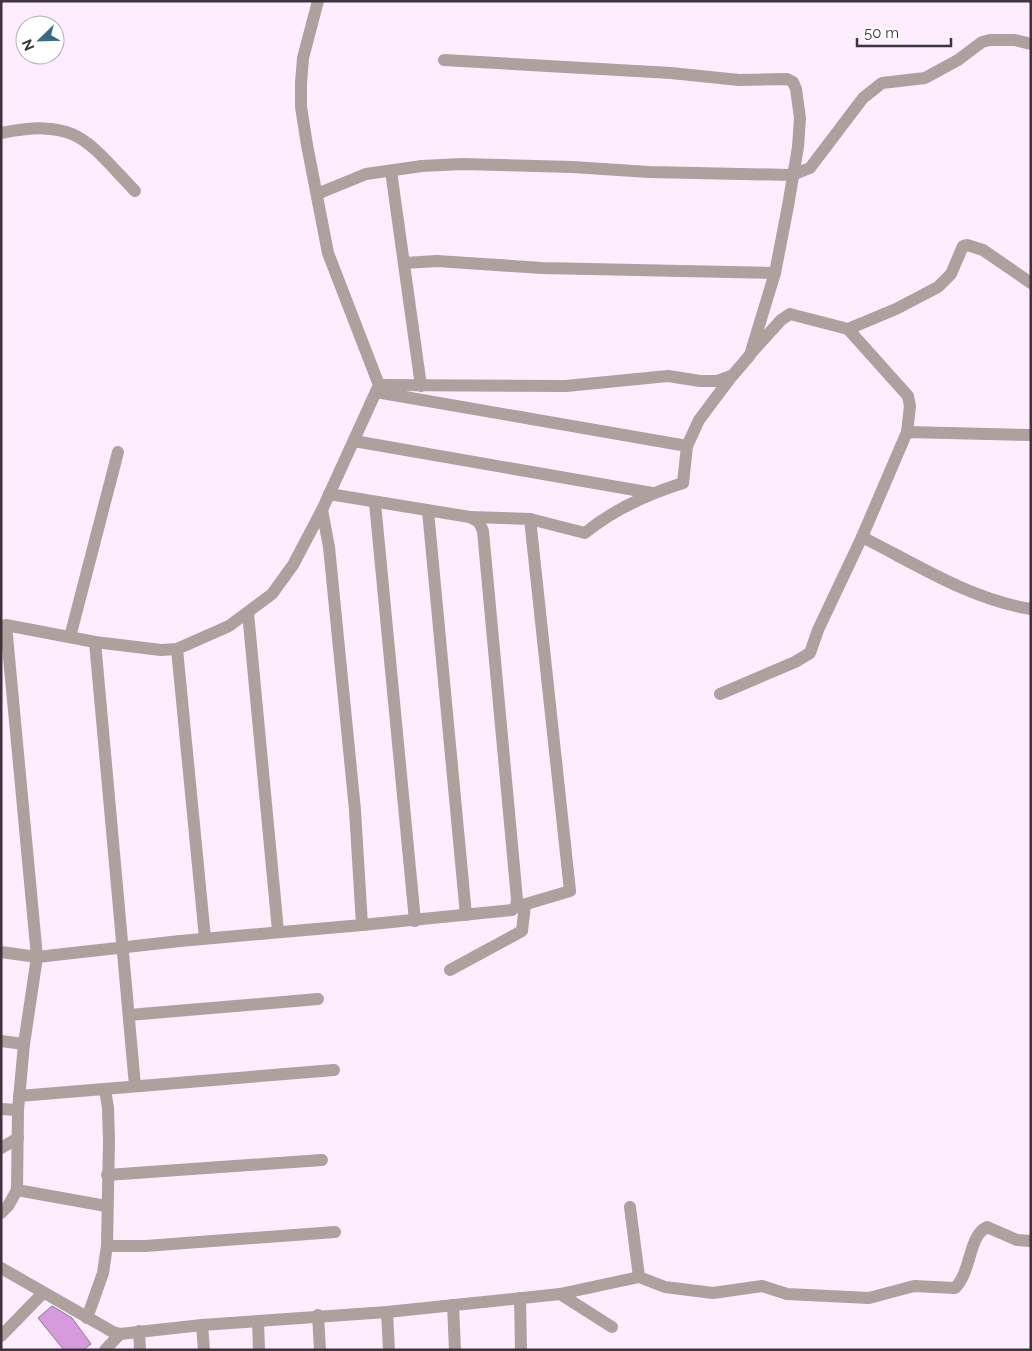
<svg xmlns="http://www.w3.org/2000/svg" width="1032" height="1351" font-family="Raleway,sans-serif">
	<rect width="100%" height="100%" fill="#fdedfe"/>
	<!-- building -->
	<path fill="#d79bdd" stroke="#89788b" d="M52,1306L72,1318L91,1344L83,1350H64L38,1318Z"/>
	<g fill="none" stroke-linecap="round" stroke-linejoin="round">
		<!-- minor -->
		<g stroke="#ada09d" stroke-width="12">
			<path d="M1,133C78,118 86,140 135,191"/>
			<path d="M391,171L421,386"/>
			<path d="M317,194L366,174L422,166L462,164L572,167L649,172L792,175L810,168L863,98L882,83L925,78L958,60L982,42L990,40H1015L1031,44"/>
			<path d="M404,263L437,261L542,268L775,273"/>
			<path d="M848,329L908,396L910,406L907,432"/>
			<path d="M753,351L781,320L790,314L848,329L896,309L938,287L951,274L963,246L967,245L983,250L1031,283"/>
			<path d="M379,385L566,386L668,376L700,381H717L733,375L750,355L775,273L788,206L798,147L800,118L796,89L793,82L787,79L739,80L671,73L444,60"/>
			<path d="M376,392L687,446"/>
			<path d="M354,441L652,493"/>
			<path d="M329,494L470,517L479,522L483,531L517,899L516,907L512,910L362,925"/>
			<path d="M375,503L415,921"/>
			<path d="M428,511L466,915"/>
			<path d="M470,517L530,519L570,891L516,907"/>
			<path d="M530,519L585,533C614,509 648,494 683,483L687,446L699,420L732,376"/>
			<path d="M862,537C916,564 971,600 1031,609"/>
			<path d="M248,613L278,931"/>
			<path d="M70,637L118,452"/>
			<path d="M95,642L135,1086"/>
			<path d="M177,649L205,938"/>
			<path d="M720,694L795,662L810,653L818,630L862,537L907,432L1031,435"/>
			<path d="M1,952L37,957L180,941L362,925L355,810L329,547L322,510"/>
			<path d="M450,970L522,931L525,905"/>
			<path d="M129,1015L318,999"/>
			<path d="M1,1041L24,1044"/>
			<path d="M19,1096L334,1070"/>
			<path d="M1,1109L18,1110L24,1044L37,957L6,625L95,642L161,650L177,649L229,626L272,594L293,565L322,510L379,385L328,253L307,145L301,107V83L303,58L318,1"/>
			<path d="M1,1148L18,1138"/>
			<path d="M107,1175L322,1160"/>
			<path d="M17,1190L106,1206"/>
			<path d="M1,1213L8,1206L17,1190L18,1110"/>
			<path d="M107,1246H145L335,1232"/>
			<path d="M1,1268L113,1332L120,1334L202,1325L204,1350"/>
			<path d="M639,1277L665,1287L713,1293L762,1286L787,1294L869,1298L914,1286L955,1288C972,1271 968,1236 987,1227L1017,1240L1031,1241"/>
			<path d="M560,1294L612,1327"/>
			<path d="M520,1298L521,1350"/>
			<path d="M453,1305L455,1350"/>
			<path d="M387,1312L389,1350"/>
			<path d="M318,1315L320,1350"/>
			<path d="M87,1318L103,1273L107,1246L109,1140L108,1108L105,1089"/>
			<path d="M258,1321L259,1350"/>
			<path d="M202,1325L387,1312L560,1294L639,1277L630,1207"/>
			<path d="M139,1331L140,1350"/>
			<path d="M1,1336L43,1293"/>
			<path d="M105,1350L120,1334"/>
		</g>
	</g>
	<!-- border -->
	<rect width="1032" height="1351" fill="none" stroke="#3b343c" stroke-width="5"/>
	<!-- north arrow -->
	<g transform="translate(40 40) rotate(247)"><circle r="24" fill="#ffffff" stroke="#b1aeb1"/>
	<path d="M0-4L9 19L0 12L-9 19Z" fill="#356985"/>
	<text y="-8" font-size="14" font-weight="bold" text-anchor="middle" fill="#3b343c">N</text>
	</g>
	<!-- scale -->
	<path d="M857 38v8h94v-8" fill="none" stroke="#3b343c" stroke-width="2.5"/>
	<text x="864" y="38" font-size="15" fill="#3b343c" stroke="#ffffff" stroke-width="4" paint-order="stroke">50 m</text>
</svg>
